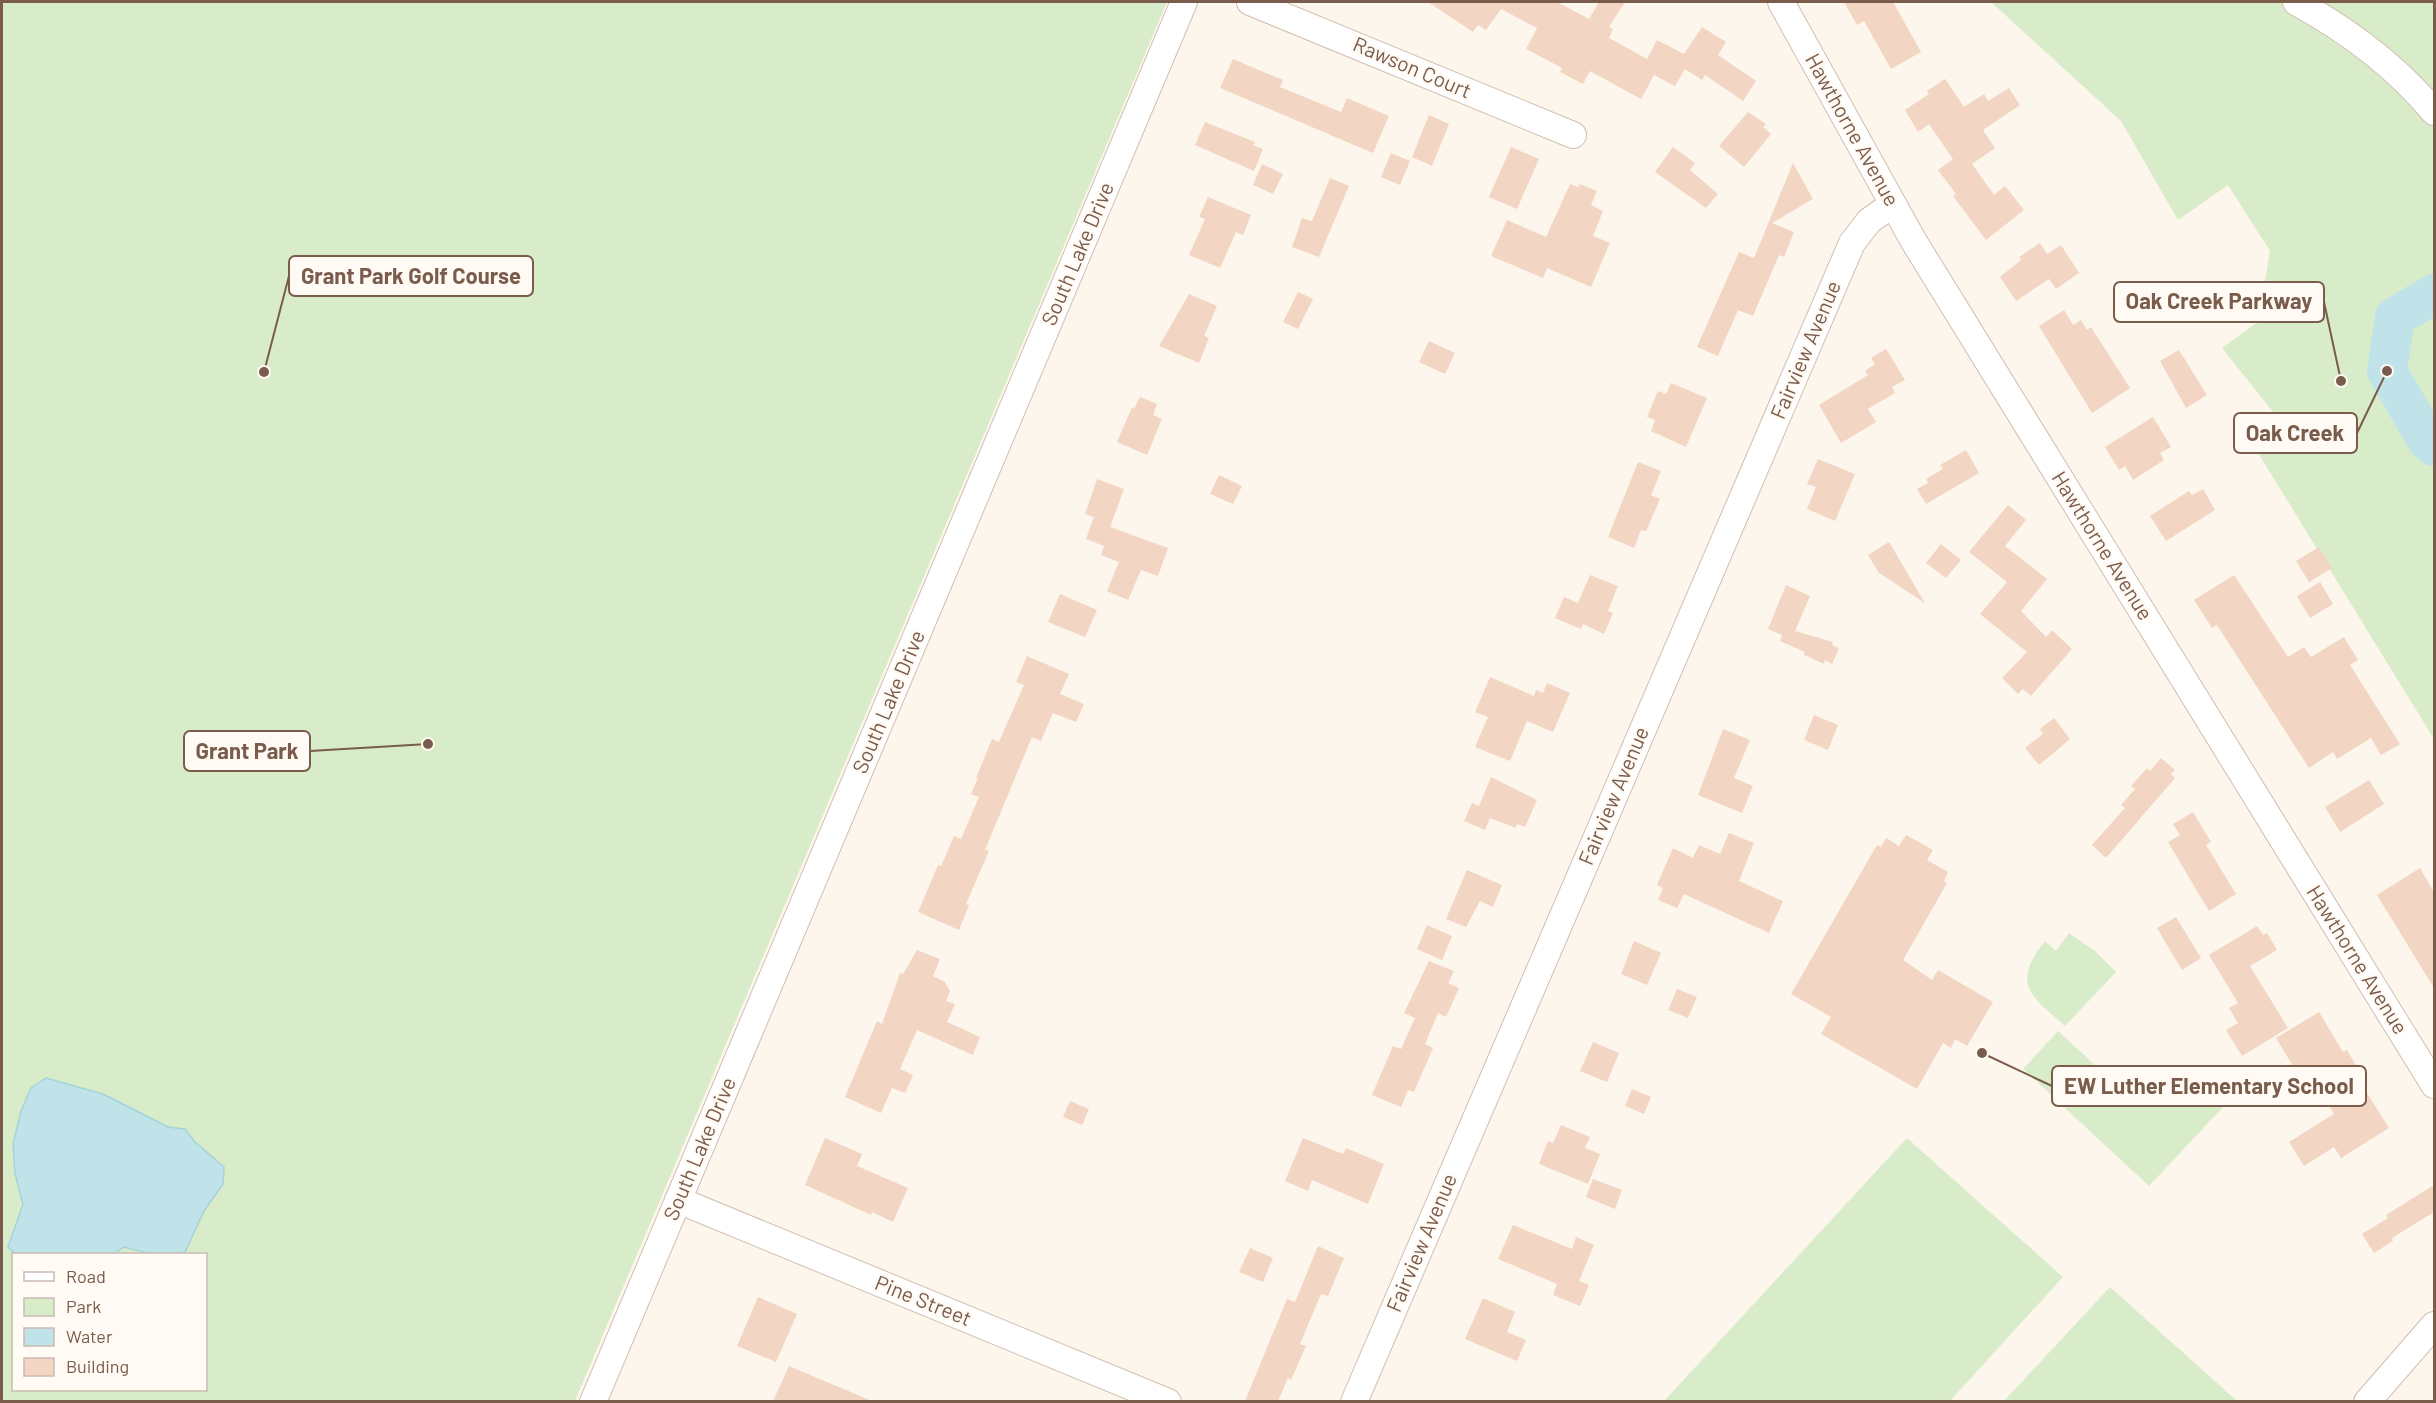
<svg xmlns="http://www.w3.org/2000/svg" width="2436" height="1403" font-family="Barlow,sans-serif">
	<rect width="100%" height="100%" fill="#fdf6ec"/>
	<!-- green -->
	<g fill="#d8ecc9" fill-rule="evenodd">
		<path d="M2,2H1167L575,1401L2,1402ZM14,1254H206V1390H14Z"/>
		<path d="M1991,2H2434V739L2247,435L2274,413L2222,348L2258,322L2270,251L2228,185L2178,220L2121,121Z"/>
		<path d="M2069,933L2095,951L2116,972L2065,1026C2030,995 2011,984 2045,941L2056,951Z"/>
		<path d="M2058,1031L2141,1107L2181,1065L2224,1106L2149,1186L2023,1069Z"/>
		<path d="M1907,1138L2063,1277L1950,1401H1664Z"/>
		<path d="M2110,1287L2237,1401H2004Z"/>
	</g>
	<!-- water -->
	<path fill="#bfe3e8" stroke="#a5d3da" stroke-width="1.5" d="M46,1078L103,1094L168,1127L185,1129L195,1142L224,1167L223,1184L204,1211L185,1252C165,1260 144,1252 124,1247L114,1254H15L8,1247L23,1204L15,1174L13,1144L21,1111L31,1088Z"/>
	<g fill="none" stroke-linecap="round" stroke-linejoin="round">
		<!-- river -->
		<path stroke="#bfe3e8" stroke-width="40" d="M2434,294L2395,317L2387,371L2427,440L2434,446"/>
	</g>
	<!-- building -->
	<g fill="#f3d5c3">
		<path d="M1428,2H1557L1589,19L1599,2H1625L1609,27L1613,29L1609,38L1647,59L1657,40L1684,54L1702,27L1726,42L1718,55L1756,81L1743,101L1705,75L1702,80L1685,69L1675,86L1654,75L1641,99L1590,71L1583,84L1560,72L1562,68L1526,49L1537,28L1501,9L1486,30L1478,25L1473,32Z"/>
		<path d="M1844,2H1893L1921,52L1891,69L1864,21L1857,25Z"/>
		<path d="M1233,59L1283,80L1280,87L1341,112L1347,98L1389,116L1373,153L1220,88Z"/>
		<path d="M1945,79L1964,107L1984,94L1988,101L2009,88L2020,105L1983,130L1995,148L1972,164L1994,195L2005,186L2024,210L1986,240L1953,196L1956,194L1938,170L1953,159L1929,124L1918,132L1905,110L1929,94L1927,91Z"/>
		<path d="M1748,112L1766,124L1763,127L1771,134L1744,167L1719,146Z"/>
		<path d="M1429,115L1449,124L1432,166L1412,157Z"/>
		<path d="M1205,122L1255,142L1253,145L1263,149L1254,171L1195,145Z"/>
		<path d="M1511,147L1539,159L1517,209L1489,197Z"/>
		<path d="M1673,147L1695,163L1690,170L1718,194L1706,208L1655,172Z"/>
		<path d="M1391,153L1410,161L1400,185L1381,177Z"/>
		<path d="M1793,163L1813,199L1772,223L1794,232L1784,257L1779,255L1753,316L1738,310L1718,356L1697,347L1739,252L1754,258Z"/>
		<path d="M1262,164L1283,174L1273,194L1253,185Z"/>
		<path d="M1330,178L1349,186L1319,257L1292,247L1302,218L1312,221Z"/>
		<path d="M1570,184L1578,187L1580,184L1597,191L1591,205L1603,211L1593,236L1610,243L1591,287L1547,268L1543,278L1491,256L1507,220L1546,237Z"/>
		<path d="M1208,197L1251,215L1243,235L1236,232L1220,268L1189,255L1205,219L1199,217Z"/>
		<path d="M2040,243L2047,254L2061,245L2079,273L2056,289L2049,279L2016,301L2000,277L2021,260L2019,257Z"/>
		<path d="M1298,292L1313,299L1298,329L1283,322Z"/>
		<path d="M1189,294L1217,306L1204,336L1209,338L1199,363L1159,346Z"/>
		<path d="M2064,310L2073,325L2081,320L2087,330L2091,327L2130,388L2092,413L2039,326Z"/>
		<path d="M1429,341L1455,353L1445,374L1419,362Z"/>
		<path d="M1886,349L1905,380L1892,387L1895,393L1868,409L1876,422L1841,443L1819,405L1868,375L1865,371L1875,364L1871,358Z"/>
		<path d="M2179,350L2207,395L2186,408L2160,361Z"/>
		<path d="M1671,383L1707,398L1686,447L1651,431L1655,420L1647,417L1658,391L1666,394Z"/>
		<path d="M1140,397L1157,404L1153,415L1162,419L1147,455L1117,442L1132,407L1134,409Z"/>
		<path d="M2153,417L2171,447L2160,453L2164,460L2133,480L2125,466L2119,470L2105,447Z"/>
		<path d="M1966,450L1979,473L1926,504L1917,489L1928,483L1926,479L1943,469L1940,465Z"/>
		<path d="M1818,459L1855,474L1835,521L1807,509L1816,487L1807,484Z"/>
		<path d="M1638,462L1661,471L1651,495L1660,499L1646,531L1641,530L1634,548L1608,537Z"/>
		<path d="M1219,475L1242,486L1233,504L1210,494Z"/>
		<path d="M1097,479L1124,489L1110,527L1168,548L1158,576L1141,570L1128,600L1107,591L1119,562L1101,555L1104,546L1086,539L1094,517L1085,514Z"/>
		<path d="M2203,489L2215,510L2166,541L2150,516L2189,491L2192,495Z"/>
		<path d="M2008,505L2026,520L2005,546L2047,579L2021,611L2046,637L2052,630L2072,649L2031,696L2023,689L2018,694L2002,678L2027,652L1980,614L2007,582L1969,552Z"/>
		<path d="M1889,542L1925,603L1879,573L1868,555Z"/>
		<path d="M1941,544L1961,560L1946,578L1926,563Z"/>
		<path d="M2319,547L2332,568L2309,582L2296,561Z"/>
		<path d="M1590,575L1618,586L1608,611L1613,613L1604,634L1583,624L1581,629L1555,618L1564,597L1578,603Z"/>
		<path d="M2234,575L2288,657L2304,647L2311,657L2344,637L2358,660L2350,665L2400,744L2381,755L2371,738L2337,759L2333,752L2309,768L2217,625L2212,628L2194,600Z"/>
		<path d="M2320,582L2333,604L2310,618L2297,596Z"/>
		<path d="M1786,585L1810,596L1795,631L1833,642L1832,645L1839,648L1832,664L1825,660L1824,664L1804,655L1805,652L1780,641L1782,635L1768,629Z"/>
		<path d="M1060,594L1097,610L1085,637L1048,622Z"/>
		<path d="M1027,656L1069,674L1060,694L1084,704L1076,722L1053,713L1041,741L1032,737L985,850L989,851L966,904L969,905L959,930L918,912L938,865L941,866L954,836L961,839L979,797L971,794L978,778H976L992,739L999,742L1024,685L1016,682Z"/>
		<path d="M1490,677L1534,696L1536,690L1543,693L1547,683L1570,693L1553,732L1527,721L1510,761L1475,747L1488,717L1475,712Z"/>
		<path d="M1814,715L1838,725L1828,750L1804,740Z"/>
		<path d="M2054,718L2070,739L2039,765L2025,748L2043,734L2040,729Z"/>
		<path d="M1723,729L1750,740L1734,778L1753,786L1742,813L1698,795Z"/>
		<path d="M2161,758L2175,770L2171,774L2175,778L2106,858L2092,845L2125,808L2121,805L2135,789L2131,786L2147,768L2150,771Z"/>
		<path d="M1491,777L1537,800L1525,827L1517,824L1516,828L1490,818L1485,830L1464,821L1472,803L1479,806Z"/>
		<path d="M2369,780L2384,804L2340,832L2325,807Z"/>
		<path d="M2193,812L2211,842L2206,845L2236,894L2209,911L2168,842L2180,835L2173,824Z"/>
		<path d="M1729,833L1754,843L1739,881L1783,901L1769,933L1684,894L1677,908L1658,900L1663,888L1657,885L1673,848L1693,858L1699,845L1720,854Z"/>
		<path d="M1906,835L1933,850L1927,860L1948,872L1944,881L1947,883L1903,960L1932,980L1938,970L1993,1002L1967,1046L1955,1039L1951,1048L1943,1043L1917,1089L1821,1034L1831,1017L1791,994L1877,845L1881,847L1886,838L1899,846Z"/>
		<path d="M2420,868L2434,892V988L2377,895Z"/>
		<path d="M1467,870L1502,885L1493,907L1480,901L1466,927L1446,919Z"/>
		<path d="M2176,917L2201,958L2182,970L2157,928Z"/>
		<path d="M1427,925L1452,936L1442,960L1417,949Z"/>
		<path d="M2257,926L2263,935L2267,933L2277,950L2250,966L2288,1028L2242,1056L2226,1030L2238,1023L2229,1008L2238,1003L2209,955Z"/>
		<path d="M1634,941L1661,953L1647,985L1621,974Z"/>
		<path d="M917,950L940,959L933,976L945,982L950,991L946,1001L955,1004L947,1022L980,1037L973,1055L917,1030L900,1069L913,1075L905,1093L892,1088L881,1113L845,1097L877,1021L882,1024L900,973L903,974Z"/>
		<path d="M1429,961L1454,971L1448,983L1459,988L1446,1017L1438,1013L1425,1044L1433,1048L1414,1092L1408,1090L1401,1107L1372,1095L1393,1046L1401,1049L1415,1018L1404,1013Z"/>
		<path d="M1677,989L1697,997L1688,1018L1668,1010Z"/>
		<path d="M2319,1012L2343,1052L2347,1050L2364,1079L2360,1082L2389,1128L2341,1158L2334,1147L2304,1166L2289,1142L2334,1114L2313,1080L2278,1102L2266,1083L2293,1066L2276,1038Z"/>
		<path d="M1593,1042L1619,1053L1607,1082L1580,1071Z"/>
		<path d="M1632,1089L1651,1097L1644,1114L1625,1106Z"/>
		<path d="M1070,1101L1089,1109L1082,1125L1063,1117Z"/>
		<path d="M1561,1125L1590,1137L1585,1148L1600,1154L1588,1184L1539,1164L1548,1141L1553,1143Z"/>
		<path d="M825,1138L862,1154L857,1166L908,1188L893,1222L872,1212L871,1215L805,1185Z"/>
		<path d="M1303,1138L1343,1154L1346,1148L1384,1164L1368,1204L1312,1180L1308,1191L1285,1181Z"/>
		<path d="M1593,1179L1622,1190L1615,1209L1586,1197Z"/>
		<path d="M2434,1185V1212L2392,1238L2393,1241L2374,1253L2362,1234L2388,1218L2386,1215Z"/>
		<path d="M1513,1225L1572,1249L1576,1237L1594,1245L1579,1281L1589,1285L1580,1306L1553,1295L1557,1284L1498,1259Z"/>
		<path d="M1318,1246L1344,1258L1328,1296L1321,1294L1300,1344L1306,1346L1291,1380L1288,1378L1278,1401H1245L1287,1299L1295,1302Z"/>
		<path d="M1250,1248L1273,1258L1263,1282L1239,1272Z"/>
		<path d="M758,1297L797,1314L776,1362L737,1346Z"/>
		<path d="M1483,1298L1515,1312L1507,1332L1526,1340L1517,1361L1465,1339Z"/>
		<path d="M789,1366L872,1401H773Z"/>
	</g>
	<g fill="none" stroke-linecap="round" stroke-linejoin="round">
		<!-- minor casing -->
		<g stroke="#d1beb0" stroke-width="28">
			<g id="minor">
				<path d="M1250,2L1573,135"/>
				<path d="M1781,2L1913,240L2434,1085"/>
				<path d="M2296,2C2349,31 2396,66 2434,112"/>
				<path d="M678,1200L1168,1402"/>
				<path d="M593,1402L1184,2"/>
				<path d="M1354,1402L1852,243L1869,221L1893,204"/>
				<path d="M2367,1402L2434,1325"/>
			</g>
		</g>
		<!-- minor -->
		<use href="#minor" stroke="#fff" stroke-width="26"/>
	</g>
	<g text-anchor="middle" stroke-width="5" stroke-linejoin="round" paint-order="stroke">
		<!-- street labels -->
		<g font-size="21" fill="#7a5c4d" stroke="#fffaf3">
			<text transform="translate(1412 68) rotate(23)" y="7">Rawson Court</text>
			<text transform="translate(1852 130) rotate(61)" y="7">Hawthorne Avenue</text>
			<text transform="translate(1078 254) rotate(-67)" y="7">South Lake Drive</text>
			<text transform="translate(1806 350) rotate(-67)" y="7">Fairview Avenue</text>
			<text transform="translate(2102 546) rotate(58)" y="7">Hawthorne Avenue</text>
			<text transform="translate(889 702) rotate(-67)" y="7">South Lake Drive</text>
			<text transform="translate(1614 796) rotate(-67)" y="7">Fairview Avenue</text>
			<text transform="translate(2357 960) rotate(58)" y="7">Hawthorne Avenue</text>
			<text transform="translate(700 1149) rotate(-67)" y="7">South Lake Drive</text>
			<text transform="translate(1422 1243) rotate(-67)" y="7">Fairview Avenue</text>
			<text transform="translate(923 1301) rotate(22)" y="7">Pine Street</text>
		</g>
	</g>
	<!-- callouts -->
	<path fill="none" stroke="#7a5c4d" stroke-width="2" d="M264 372L289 276M2341 381L2324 302M2387 371L2357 433M428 744L310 751M1982 1053L2052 1086"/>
	<g fill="#7a5c4d" stroke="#fffaf3" stroke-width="2">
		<circle cx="264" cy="372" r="6"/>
		<circle cx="2341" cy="381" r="6"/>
		<circle cx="2387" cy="371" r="6"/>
		<circle cx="428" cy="744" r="6"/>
		<circle cx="1982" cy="1053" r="6"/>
	</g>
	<g fill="#fffaf3" stroke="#7a5c4d" stroke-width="2">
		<rect x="289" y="256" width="244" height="40" rx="6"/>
		<rect x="2114" y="282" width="210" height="40" rx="6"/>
		<rect x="2234" y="413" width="123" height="40" rx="6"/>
		<rect x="184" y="731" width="126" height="40" rx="6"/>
		<rect x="2052" y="1066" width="314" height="40" rx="6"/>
	</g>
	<g font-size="22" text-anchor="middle" font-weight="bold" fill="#7a5c4d">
		<text x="411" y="284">Grant Park Golf Course</text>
		<text x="2219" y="309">Oak Creek Parkway</text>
		<text x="2295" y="441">Oak Creek</text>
		<text x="247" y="759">Grant Park</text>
		<text x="2209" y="1094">EW Luther Elementary School</text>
	</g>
	<!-- border -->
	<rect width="2436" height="1403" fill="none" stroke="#7a5c4d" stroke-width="6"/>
	<!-- legend -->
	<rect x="12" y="1253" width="195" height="138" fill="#fffaf3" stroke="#cabbb1" stroke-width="1.5"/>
	<rect x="24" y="1272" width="30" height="9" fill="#ffffff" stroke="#cabbb1" stroke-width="1.5"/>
	<text x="66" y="1283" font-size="18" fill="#7a5c4d">Road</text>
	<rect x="24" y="1298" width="30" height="18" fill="#d8ecc9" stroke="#cabbb1" stroke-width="1.5"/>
	<text x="66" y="1313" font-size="18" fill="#7a5c4d">Park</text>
	<rect x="24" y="1328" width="30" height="18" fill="#bfe3e8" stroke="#cabbb1" stroke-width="1.5"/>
	<text x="66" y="1343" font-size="18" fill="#7a5c4d">Water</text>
	<rect x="24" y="1358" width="30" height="18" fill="#f3d5c3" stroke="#cabbb1" stroke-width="1.5"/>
	<text x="66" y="1373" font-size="18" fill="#7a5c4d">Building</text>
</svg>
